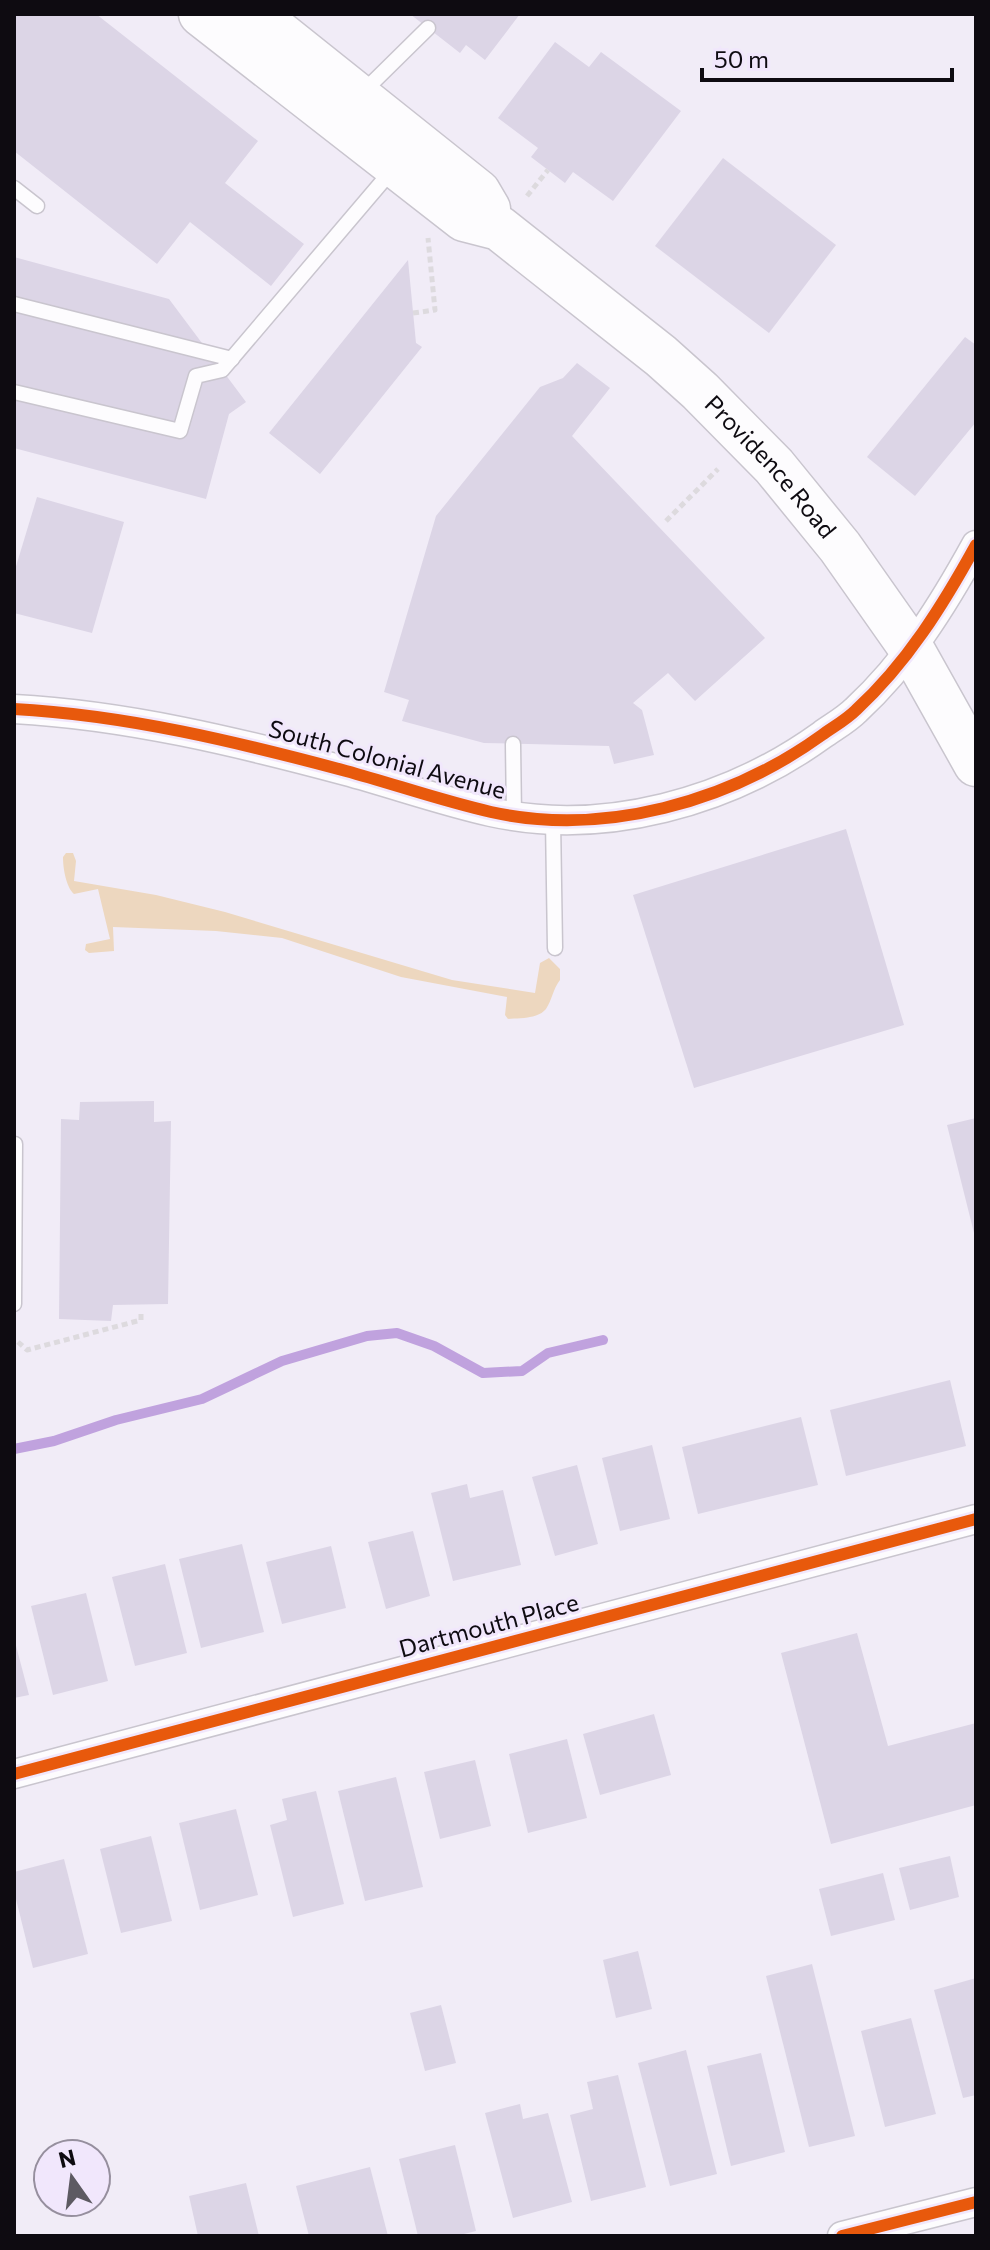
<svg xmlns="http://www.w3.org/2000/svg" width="990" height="2250" font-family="Commissioner,sans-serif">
	<rect width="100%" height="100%" fill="#f1ecf7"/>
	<!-- green -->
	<path fill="#edd7bf" d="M66,853H73L76,861L74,881L156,895L225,912L452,980L535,993L540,963L549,958L560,969V980C553,989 552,1000 546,1009C538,1019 519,1018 508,1019L505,1015L507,997L401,977L282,938L216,931L113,927L114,951L89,953L85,950L86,944L110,939L98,889L74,894C66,887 63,868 63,857Z"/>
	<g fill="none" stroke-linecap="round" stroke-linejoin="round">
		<!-- stream -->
		<path stroke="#c0a2de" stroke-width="10" d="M14,1449L54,1441L116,1420L202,1399L282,1361L367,1336L397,1333L434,1346L483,1373L522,1371L548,1353L603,1340"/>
	</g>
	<!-- building -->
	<g fill="#dcd5e6">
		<path d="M14,14H96L258,141L225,183L304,244L271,286L190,222L157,264L14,151Z"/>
		<path d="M410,14H520L485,60L466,45L460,53Z"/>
		<path d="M555,42L589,67L601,52L681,111L613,201L573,172L565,183L531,157L538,148L498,118Z"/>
		<path d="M723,158L836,245L769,333L655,246Z"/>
		<path d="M14,257L169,299L246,402L229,414L206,499L14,448Z"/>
		<path d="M408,260L416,343L422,347L320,474L269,433Z"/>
		<path d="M965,337L976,345V422L915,496L867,457Z"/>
		<path d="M577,363L610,388L572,436L765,638L695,701L668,673L633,703L642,710L654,755L614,764L609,746L484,743L402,721L409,700L384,692L436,516L540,387L563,378Z"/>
		<path d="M37,497L124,522L92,633L14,613V573Z"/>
		<path d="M846,829L904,1025L694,1088L633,895Z"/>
		<path d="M154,1101V1122L171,1121L168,1304L113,1305L111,1321L59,1319L61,1119L79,1120L80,1102Z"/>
		<path d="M976,1118V1237H975L947,1125Z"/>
		<path d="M950,1380L966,1446L846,1476L830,1410Z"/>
		<path d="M801,1417L818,1485L698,1514L682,1447Z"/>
		<path d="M652,1445L670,1519L620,1531L602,1458Z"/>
		<path d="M577,1465L598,1544L555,1556L532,1477Z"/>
		<path d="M467,1484L470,1498L503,1490L521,1565L453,1581L431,1493Z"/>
		<path d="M413,1531L430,1596L386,1609L368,1542Z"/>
		<path d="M242,1544L264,1632L201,1648L179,1559Z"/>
		<path d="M331,1546L346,1608L282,1624L266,1562Z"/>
		<path d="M165,1564L187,1653L135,1666L112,1577Z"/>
		<path d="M86,1593L108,1681L53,1695L31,1606Z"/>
		<path d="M857,1633L888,1746L976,1723V1805L831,1844L781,1653Z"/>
		<path d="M14,1638L29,1695L14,1698Z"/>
		<path d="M654,1714L671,1775L600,1795L583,1734Z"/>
		<path d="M567,1739L587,1818L528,1833L509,1754Z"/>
		<path d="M475,1760L491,1826L440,1839L424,1772Z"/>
		<path d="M396,1777L423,1887L365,1901L338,1791Z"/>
		<path d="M316,1791L344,1904L293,1917L270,1825L287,1820L282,1799Z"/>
		<path d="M236,1809L258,1895L200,1910L179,1823Z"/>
		<path d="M151,1836L172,1921L121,1933L100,1849Z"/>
		<path d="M950,1856L959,1897L910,1910L899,1868Z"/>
		<path d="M64,1859L88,1954L33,1968L14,1891V1872Z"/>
		<path d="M883,1873L895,1920L831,1936L819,1889Z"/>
		<path d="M638,1951L652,2009L616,2018L603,1960Z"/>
		<path d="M812,1964L855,2136L809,2147L766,1976Z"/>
		<path d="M976,1978V2095L963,2098L934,1990Z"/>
		<path d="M441,2005L456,2063L425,2071L410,2013Z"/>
		<path d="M911,2018L936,2114L885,2127L861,2031Z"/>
		<path d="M686,2050L717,2174L670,2186L638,2063Z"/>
		<path d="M761,2053L785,2152L731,2166L707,2066Z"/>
		<path d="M618,2075L646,2187L591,2201L570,2115L593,2109L587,2082Z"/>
		<path d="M520,2104L523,2119L548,2113L572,2202L513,2218L485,2113Z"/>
		<path d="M455,2145L476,2231L456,2236H418L399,2159Z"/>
		<path d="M370,2167L388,2236H309L296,2186Z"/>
		<path d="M246,2183L259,2236H198L189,2196Z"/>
	</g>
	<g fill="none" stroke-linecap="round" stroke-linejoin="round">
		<!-- lane casing -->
		<g stroke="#c9c5ce" stroke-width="17">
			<g id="lane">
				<path d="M363,92L428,28"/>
				<path d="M14,188L37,206"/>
				<path d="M14,304L232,359"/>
				<path d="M14,392L180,431L196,376L222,370L393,169"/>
				<path d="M513,744L514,815"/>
				<path d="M553,820L555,948"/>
				<path d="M14,1304L15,1144"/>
			</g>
		</g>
		<!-- street casing -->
		<g stroke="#c9c5ce" stroke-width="31">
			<g id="street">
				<path d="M14,709C126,715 238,742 346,771C394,784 442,801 491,812C604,837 729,802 822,735C833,727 846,720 856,710C907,663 943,605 976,545"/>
				<path d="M14,1774L976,1519"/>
				<path d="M842,2236L976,2202"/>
			</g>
		</g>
		<!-- primary casing -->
		<g stroke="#c9c5ce" stroke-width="47">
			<g id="primary">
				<path id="s1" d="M201,14L464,219L499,228L661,356L700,391L774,466L840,547L911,648L976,764"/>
				<path d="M255,14L478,192L488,209"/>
			</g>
		</g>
		<!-- path -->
		<g stroke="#dddade" stroke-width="5" stroke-dasharray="6 4" stroke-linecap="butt">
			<path d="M527,196L548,170"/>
			<path d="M413,313L435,310L428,238"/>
			<path d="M666,521L718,469"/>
			<path d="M18,1342L27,1350L141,1320V1310"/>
		</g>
		<!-- lane -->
		<use href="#lane" stroke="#fdfcfe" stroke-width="14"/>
		<!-- street -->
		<use href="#street" stroke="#fdfcfe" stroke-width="28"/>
		<!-- primary -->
		<use href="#primary" stroke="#fdfcfe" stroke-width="44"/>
		<!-- cycleway casing -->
		<g stroke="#f1e7fc" stroke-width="17">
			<g id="cycleway">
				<path d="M14,709C126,715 238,742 346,771C394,784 442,801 491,812C604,837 729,802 822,735C833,727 846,720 856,710C907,663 943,605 976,545"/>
				<path d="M14,1774L976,1519"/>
				<path d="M842,2236L976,2202"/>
			</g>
		</g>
		<!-- cycleway -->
		<use href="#cycleway" stroke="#e8590c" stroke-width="12"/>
	</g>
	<g text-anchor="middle" stroke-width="6" stroke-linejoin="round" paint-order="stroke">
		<!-- street labels -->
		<g font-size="24" fill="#0e0b11" stroke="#f1e7fc">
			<text dy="8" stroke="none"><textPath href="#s1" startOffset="732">Providence Road</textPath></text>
			<text transform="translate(387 760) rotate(15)" y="8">South Colonial Avenue</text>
			<text transform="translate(489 1626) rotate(-15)" y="8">Dartmouth Place</text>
		</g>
	</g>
	<!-- border -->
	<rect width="990" height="2250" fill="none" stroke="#0e0b11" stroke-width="32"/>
	<!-- north arrow -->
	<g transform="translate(72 2178) rotate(346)"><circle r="38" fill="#f1e7fc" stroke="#968f9e" stroke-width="2"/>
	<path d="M0-6L14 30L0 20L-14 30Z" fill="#5d5a62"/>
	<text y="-12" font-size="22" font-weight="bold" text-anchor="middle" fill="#0e0b11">N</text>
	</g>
	<!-- scale -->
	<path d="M702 68v12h250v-12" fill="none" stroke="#0e0b11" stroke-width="4"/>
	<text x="714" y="68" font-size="24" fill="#0e0b11" stroke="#f1e7fc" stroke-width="6" paint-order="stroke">50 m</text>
</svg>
